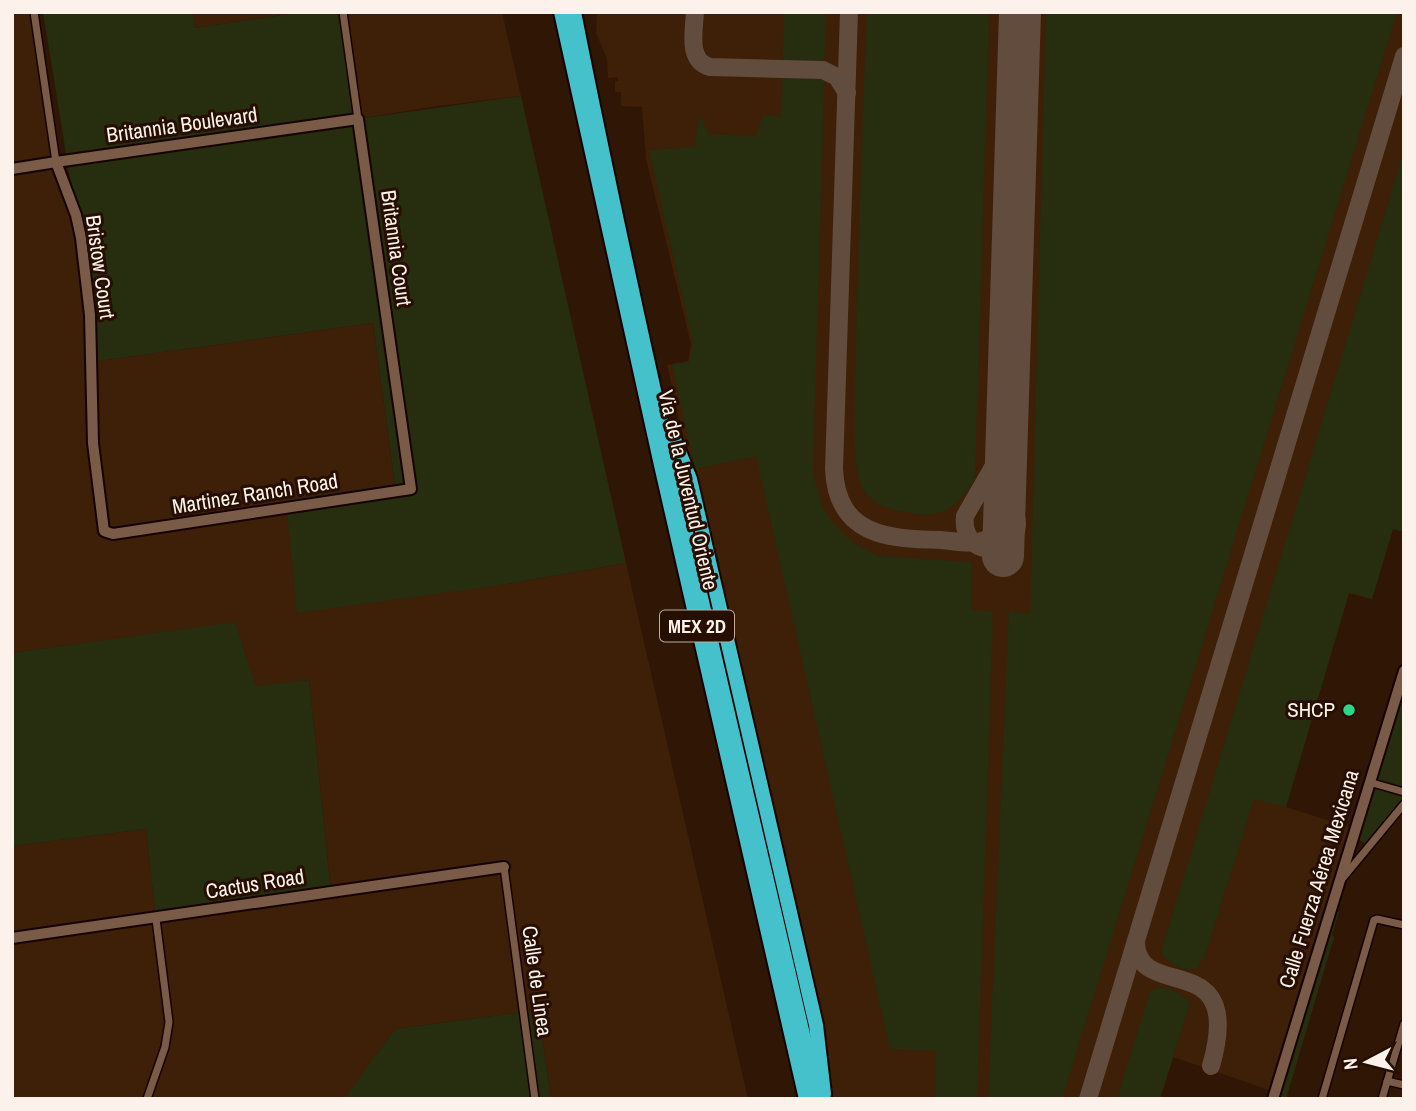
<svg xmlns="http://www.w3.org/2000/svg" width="1416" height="1111" font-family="'Archivo Narrow',sans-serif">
	<rect width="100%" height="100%" fill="#301705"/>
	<!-- built -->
	<g fill="#3e1f07">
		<path d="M12,12H34L56,162L76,215L91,362L373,323L395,485L501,585L626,563L748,1099H551L538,1010L395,1029L345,1099H12V846L146,829L156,917L331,892L309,680L256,687L235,623L12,653Z"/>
		<path d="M193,12H303L195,28Z"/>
		<path d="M343,12H502L521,96L430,107L358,119Z"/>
		<path d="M597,12H1404V532L1393,529L1372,599L1349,593L1286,807L1349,827L1269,1090L1173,1057L1160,1099H830L826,1064L667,365L688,361L691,344L646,159L642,107L621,106V92H615V81H618V77L608,78L607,59L596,33Z"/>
	</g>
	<!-- green -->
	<g fill="#272d0f">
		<path d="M43,12H193L195,28L303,12H343L358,119L521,96L626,563L501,585L297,613L286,500L395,484L373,323L91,362L76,215Z"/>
		<path d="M784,12H826L813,474L823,508L833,523L854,543L878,556L972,562L971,610L993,612L977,1099H935L936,1051L890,1049L756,456L695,469L672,364L689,362L693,343L649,150L695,147L698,119L703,120L708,134L756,136L763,115L781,117Z"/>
		<path d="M867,12H989L975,479C963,501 947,517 921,514C898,511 872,509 862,486C850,460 855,379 856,348C859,236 862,124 867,12Z"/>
		<path d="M1046,12H1397L1062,1099H988L1009,612L1030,613Z"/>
		<path d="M1404,151V532L1393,529L1372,599L1349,593L1286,807L1254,799L1204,959L1201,960L1198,968C1182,973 1170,965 1161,952Z"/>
		<path d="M235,622L256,686L309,680L331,892L156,919L146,829L12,846V653Z"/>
		<path d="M1404,690V797L1366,843L1356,839Z"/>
		<path d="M1335,911L1339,912L1332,935L1334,937L1286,1099H1279Z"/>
		<path d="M1157,988C1171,986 1181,994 1190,1003L1160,1099H1117L1150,991Z"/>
		<path d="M538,1010L551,1099H348L346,1096L395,1029Z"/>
	</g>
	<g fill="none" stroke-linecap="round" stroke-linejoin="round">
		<!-- taxiway -->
		<g stroke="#624c3d" stroke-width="18">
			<path d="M695,12C694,31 687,61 710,67L823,70L837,77L847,93"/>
			<path d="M849,12L834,469C837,536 888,539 941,540C955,541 976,546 989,538C997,532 1001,524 1004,515"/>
			<path d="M1005,484C1006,501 1018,511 1017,525C1014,561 960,556 965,516L1003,450L1007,434"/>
			<path d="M1136,942C1137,1004 1246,944 1211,1066"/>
			<path d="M1088,1099L1404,56"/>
		</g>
		<!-- runway -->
		<path stroke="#624c3d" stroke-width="42" d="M1003,556L1020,12"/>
		<!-- street casing -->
		<g stroke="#170300" stroke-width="10">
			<g id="street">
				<path d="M34,12L56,162"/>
				<path d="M343,12L358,119"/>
				<path d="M1369,782L1404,792"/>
				<path d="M504,867L535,1099"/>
				<path d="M1342,879L1404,804"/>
				<path d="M1387,1081L1404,1085"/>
				<path d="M147,1099L165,1047L169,1022L156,919"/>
				<path d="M1322,1099L1374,920L1377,919L1404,925"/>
				<path d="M1382,1099L1404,1024"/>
			</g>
		</g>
		<!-- secondary casing -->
		<g stroke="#170300" stroke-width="14">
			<g id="secondary">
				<path d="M12,169L56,162L358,119L411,489L113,534L104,531L93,443L90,315L81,238L76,215L56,162"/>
				<path d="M12,938L504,867"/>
				<path d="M1273,1099L1404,671"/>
			</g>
		</g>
		<!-- highway casing -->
		<g stroke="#170300" stroke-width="18">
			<g id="highway">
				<path d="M561,12L661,465L806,1099"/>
				<path d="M574,12C646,376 734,737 818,1099"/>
				<path d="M670,429L690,479L816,1025L824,1094"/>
			</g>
		</g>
		<!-- street -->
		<use href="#street" stroke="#7a5b48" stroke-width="7"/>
		<!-- secondary -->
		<use href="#secondary" stroke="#7a5b48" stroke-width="10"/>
		<!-- highway -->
		<use href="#highway" stroke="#45c1cb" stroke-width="14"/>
	</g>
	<!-- markers -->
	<circle fill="#2ad885" stroke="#260e00" stroke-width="2.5" cx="1349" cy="710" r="7"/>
	<g text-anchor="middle" stroke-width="6" stroke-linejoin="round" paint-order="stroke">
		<!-- shield labels -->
		<rect fill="#260e00" stroke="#bcaea4" stroke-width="2" x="660" y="610.5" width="74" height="31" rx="5"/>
		<g font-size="19" font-weight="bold" fill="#fdf2eb">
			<text x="697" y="633">MEX 2D</text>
		</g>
		<!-- street labels -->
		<g font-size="21" fill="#fdf2eb" stroke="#260e00">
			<text transform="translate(182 125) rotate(-8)" y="7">Britannia Boulevard</text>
			<text transform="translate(396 248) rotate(82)" y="7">Britannia Court</text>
			<text transform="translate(100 267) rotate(82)" y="7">Bristow Court</text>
			<text transform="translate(688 490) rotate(77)" y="7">Via de la Juventud Oriente</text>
			<text transform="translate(255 494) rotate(-9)" y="7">Martinez Ranch Road</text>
			<text transform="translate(1319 879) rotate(-73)" y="7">Calle Fuerza Aérea Mexicana</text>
			<text transform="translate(255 884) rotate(-9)" y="7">Cactus Road</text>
			<text transform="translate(537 981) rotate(82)" y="7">Calle de Linea</text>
		</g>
		<!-- poi labels -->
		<g font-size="21" fill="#fdf2eb" stroke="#260e00" text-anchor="end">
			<text x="1335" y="717">SHCP</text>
		</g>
	</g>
	<!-- border -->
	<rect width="1416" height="1111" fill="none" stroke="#fdf2eb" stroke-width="28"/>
	<!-- north arrow -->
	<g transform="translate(1367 1062) rotate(263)" stroke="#260e00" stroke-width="5" paint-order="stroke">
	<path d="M0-5L12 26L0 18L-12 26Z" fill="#fdf2eb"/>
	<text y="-10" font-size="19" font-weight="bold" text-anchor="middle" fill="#fdf2eb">N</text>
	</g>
</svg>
